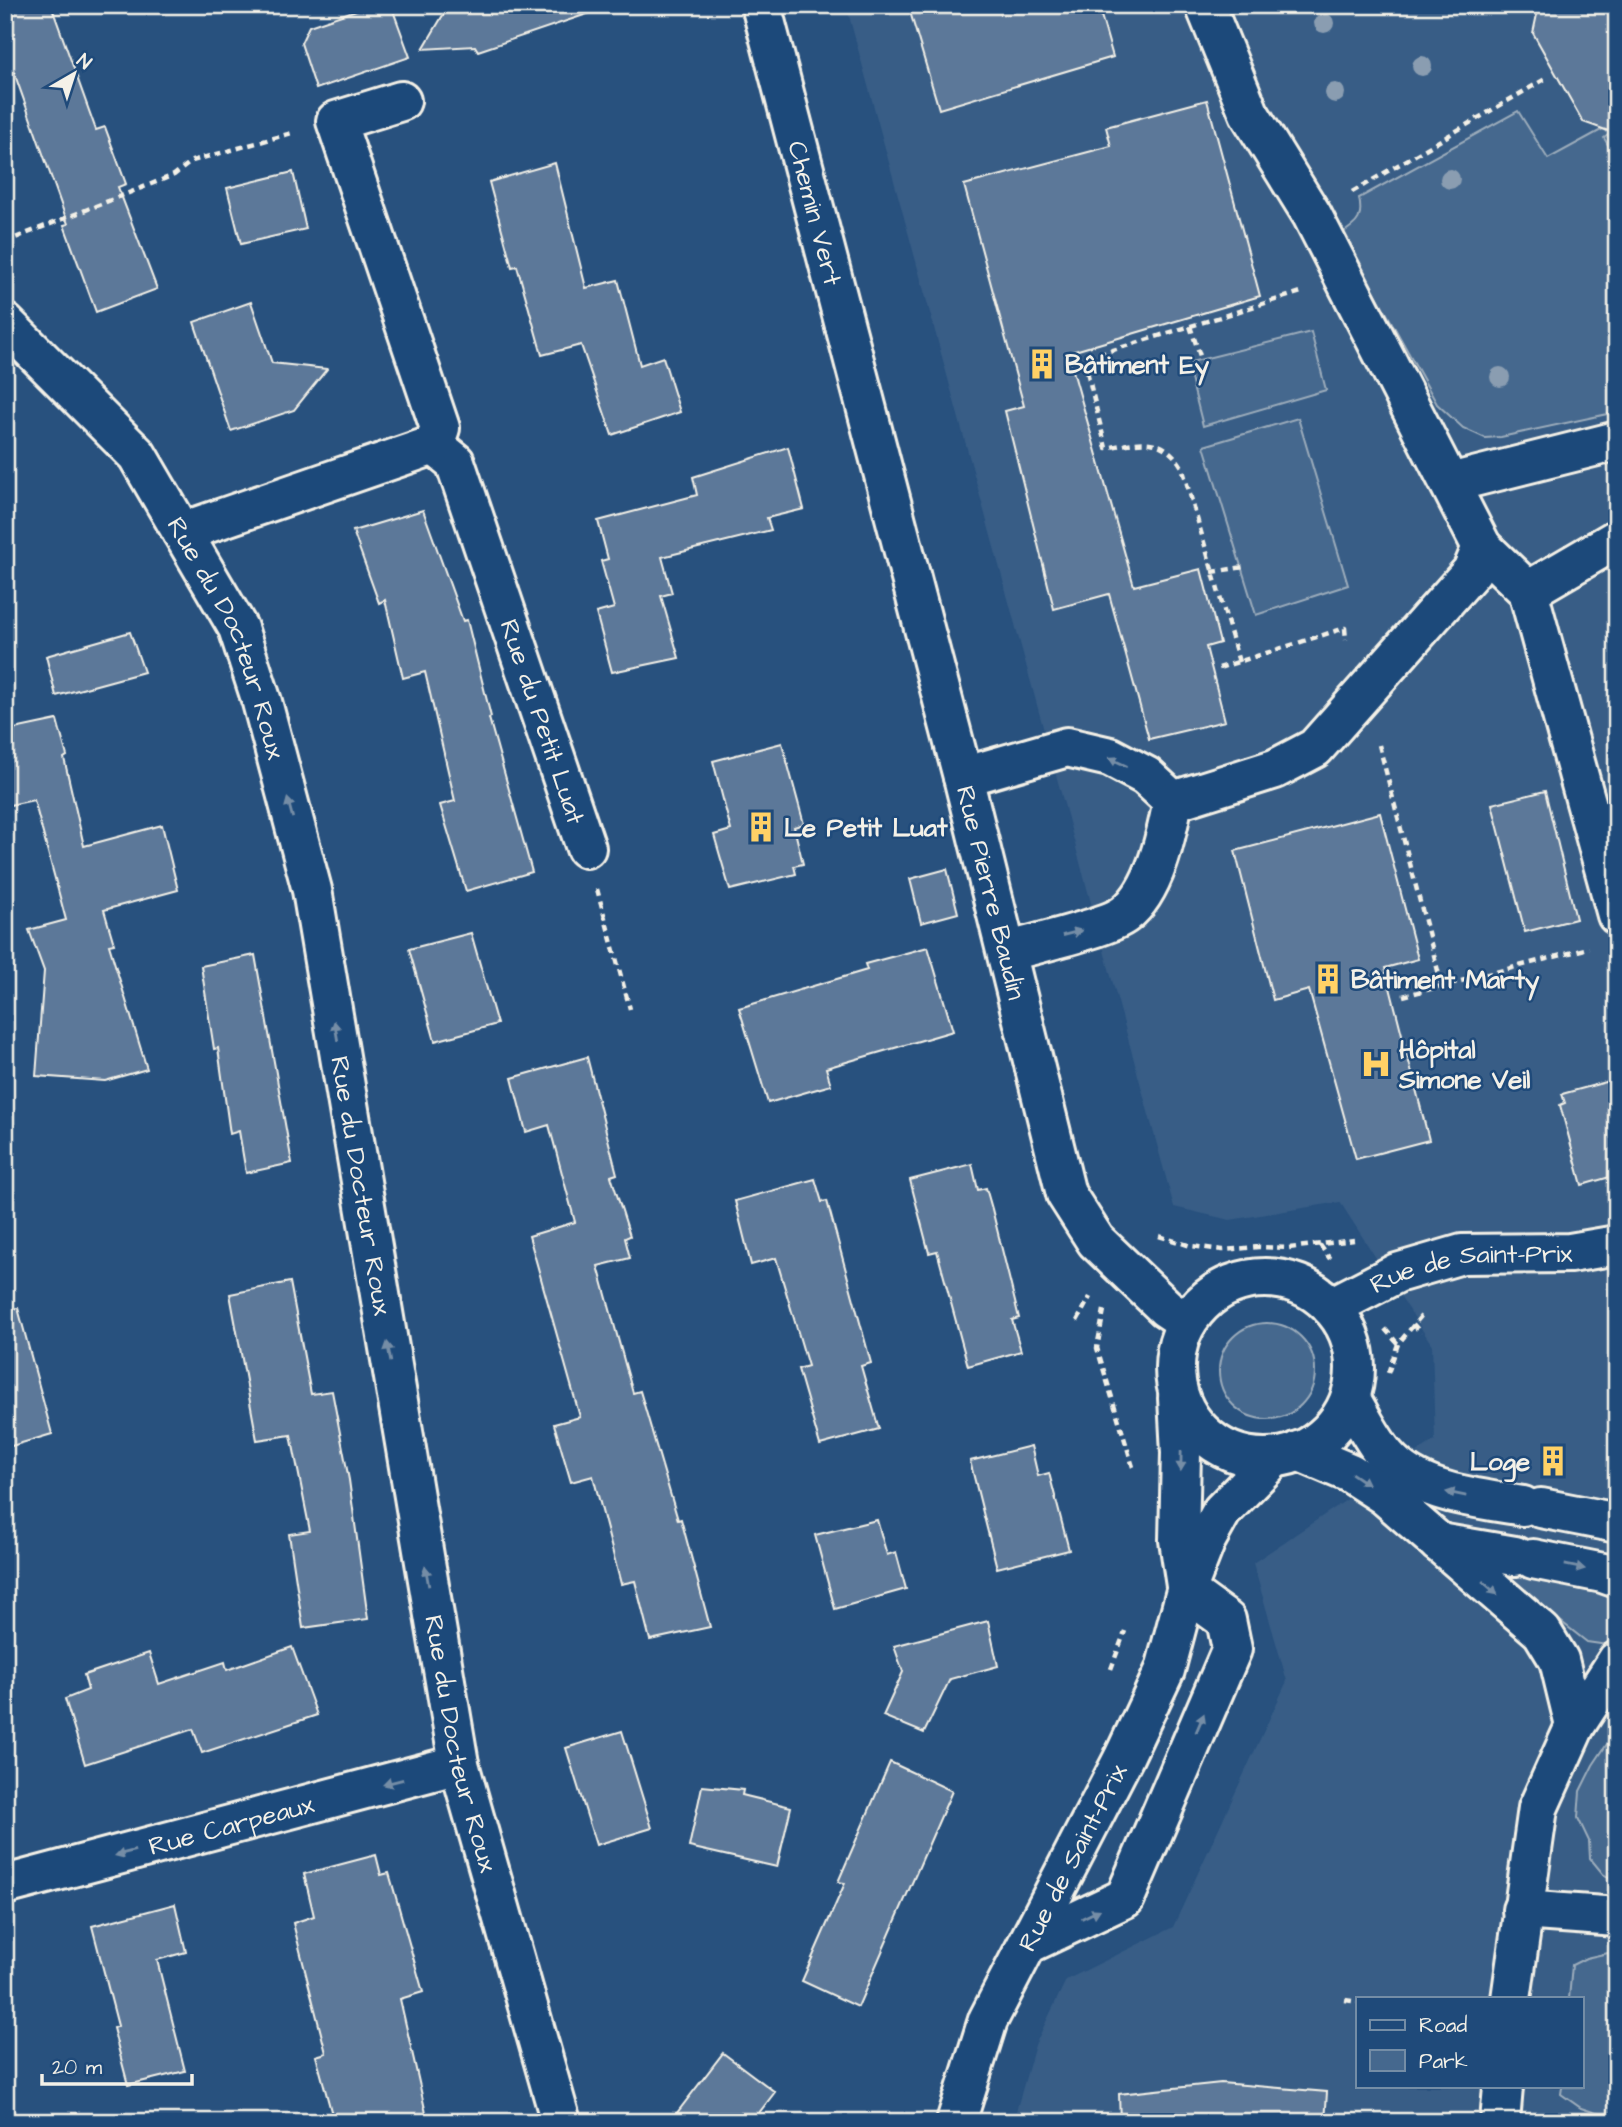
<svg xmlns="http://www.w3.org/2000/svg" width="1622" height="2127" font-family="'Architects Daughter',sans-serif">
	<rect width="100%" height="100%" fill="#28517e"/>
	<filter id="ink" filterUnits="userSpaceOnUse"><feTurbulence type="fractalNoise" baseFrequency=".0143" numOctaves="2"/><feDisplacementMap in="SourceGraphic" scale="14" xChannelSelector="R" yChannelSelector="G"/><feConvolveMatrix kernelMatrix="1 2 1 2 8 2 1 2 1" color-interpolation-filters="sRGB"/></filter>
	<g filter="url(#ink)">
		<!-- built -->
		<path fill="#375d86" fill-rule="evenodd" d="M846,5H1617V2122H1013L1035,2045L1066,1980L1173,1927L1287,1681L1253,1563L1435,1440L1432,1345L1340,1202L1230,1220L1174,1207ZM1358,1999H1582V2087H1358Z"/>
		<!-- green -->
		<g fill="#45688e" stroke="#9cacbb" stroke-width="2">
			<path d="M1518,111L1548,159L1603,129L1611,133L1604,138L1617,160V412L1501,437L1485,438L1463,428L1437,404L1342,233C1359,223 1363,217 1359,198Z"/>
			<path d="M1311,332L1326,390L1203,426L1187,363Z"/>
			<path d="M1298,418L1348,585L1256,615L1204,446Z"/>
			<circle cx="1267" cy="1371" r="48"/>
			<path d="M1493,1568L1611,1594C1621,1611 1619,1630 1607,1645L1587,1642Z"/>
			<path d="M1617,1729V1882L1603,1874L1590,1858L1589,1841L1578,1818L1580,1791L1593,1765Z"/>
			<path d="M1617,1951V2120L1581,2108L1561,2094L1562,2087H1582V1999H1569L1572,1965L1586,1958Z"/>
		</g>
		<!-- building -->
		<g fill="#5b7899" stroke="#f4f1e8" stroke-width="2">
			<path d="M5,5H51L96,130L105,127L126,184L118,187L157,289L96,312L64,225L68,224L5,47Z"/>
			<path d="M371,5H391L410,57L316,89L301,43L309,26Z"/>
			<path d="M449,5H592L593,12L478,51L475,46L423,49Z"/>
			<path d="M908,5H1098L1113,57L939,109Z"/>
			<path d="M1539,5H1617V134L1583,122L1533,33Z"/>
			<path d="M1207,100L1260,296L1068,353L1134,586L1201,569L1220,643L1206,647L1225,721L1149,739L1109,594L1054,609L1005,411L1024,406L964,185L1111,146L1106,127Z"/>
			<path d="M555,163L586,288L618,280L640,365L663,357L680,412L612,435L581,345L542,355L517,266L512,267L489,182Z"/>
			<path d="M293,172L306,229L241,244L227,188Z"/>
			<path d="M251,302L272,363L327,369L294,410L231,431L194,322Z"/>
			<path d="M788,447L804,509L767,518L771,530L662,557L672,593L661,596L679,658L612,672L596,613L614,608L601,561L608,559L598,521L697,495L693,477Z"/>
			<path d="M423,510L463,621L467,620L491,717L489,718L532,872L466,891L440,805L455,801L425,672L403,678L385,600L379,603L353,531Z"/>
			<path d="M130,632L144,672L56,696L46,656Z"/>
			<path d="M57,720L67,756L64,758L84,846L162,825L178,890L104,910L114,944L109,945L147,1069L105,1081L36,1076L44,971L29,930L66,920L34,800L5,806V731Z"/>
			<path d="M782,743L804,824L794,827L803,864L794,866L796,874L730,890L714,835L731,830L713,761Z"/>
			<path d="M1545,791L1576,919L1525,932L1492,804Z"/>
			<path d="M1380,813L1418,959L1385,968L1429,1140L1356,1159L1309,990L1273,1000L1235,851Z"/>
			<path d="M947,869L958,913L921,923L910,879Z"/>
			<path d="M471,933L497,1024L435,1041L409,949Z"/>
			<path d="M928,947L953,1031L826,1068L831,1085L768,1103L739,1008L867,970L865,964Z"/>
			<path d="M255,955L292,1163L246,1173L239,1131L230,1134L218,1048L214,1049L201,966Z"/>
			<path d="M587,1057L617,1174L611,1176L630,1236L625,1238L630,1258L598,1266L633,1393L640,1391L678,1520L681,1519L710,1627L650,1640L635,1581L621,1584L593,1476L571,1482L554,1424L580,1417L529,1236L575,1222L549,1125L526,1132L512,1078Z"/>
			<path d="M1617,1079V1175L1582,1185L1560,1105L1565,1103L1562,1094Z"/>
			<path d="M972,1164L978,1190L986,1188L992,1209L1019,1318L1012,1320L1021,1351L968,1366L937,1251L929,1253L910,1180Z"/>
			<path d="M815,1179L822,1202L827,1201L871,1363L861,1366L879,1429L820,1445L798,1369L808,1366L776,1258L751,1265L735,1201Z"/>
			<path d="M290,1282L311,1394L332,1391L349,1480L368,1619L303,1628L289,1534L310,1531L291,1435L257,1440L230,1294Z"/>
			<path d="M18,1308L52,1434L5,1448V1309Z"/>
			<path d="M1031,1446L1038,1476L1049,1473L1069,1550L997,1568L970,1461Z"/>
			<path d="M877,1520L887,1555L896,1552L906,1589L835,1609L815,1535Z"/>
			<path d="M988,1621L998,1666L950,1679L924,1733L883,1716L903,1672L894,1646Z"/>
			<path d="M292,1647L317,1715L202,1753L193,1729L85,1764L65,1699L88,1690L84,1675L149,1653L159,1684L225,1662L227,1670Z"/>
			<path d="M622,1731L652,1828L596,1845L566,1748Z"/>
			<path d="M890,1762L952,1791L858,2007L802,1981L845,1883L838,1882Z"/>
			<path d="M702,1786L743,1790L742,1795L791,1807L777,1867L689,1847Z"/>
			<path d="M376,1855L381,1875L389,1873L423,1992L400,1999L428,2122H334L316,2056L326,2053L293,1923L314,1916L304,1874Z"/>
			<path d="M175,1904L186,1952L157,1960L185,2071L128,2085L113,2028L118,2026L92,1926Z"/>
			<path d="M723,2053L775,2092L752,2122H670Z"/>
			<path d="M1221,2083L1327,2092L1325,2122H1120L1119,2094Z"/>
		</g>
		<g fill="none" stroke-linecap="round" stroke-linejoin="round">
			<!-- minor casing -->
			<g stroke="#f4f1e8" stroke-width="44">
				<g id="minor">
					<path id="s1" d="M761,5L963,777L1066,1194L1096,1241L1166,1308L1187,1322"/>
					<path d="M401,101L336,121L440,428L434,445"/>
					<path id="s2" d="M5,323L137,455L238,628L262,702L312,890L459,1764L561,2122"/>
					<path id="s3" d="M434,445L455,462L586,848"/>
					<path d="M1450,483L1617,441"/>
					<path d="M182,532L434,445"/>
					<path d="M1482,547L1528,591L1617,915"/>
					<path d="M1528,591L1617,539"/>
					<path d="M963,777L1067,747L1110,757L1146,776L1173,801"/>
					<path d="M1173,801L1275,769L1315,748L1472,571L1482,547L1312,215L1249,113L1205,5"/>
					<path d="M1007,952C1032,944 1108,928 1125,914C1155,891 1166,837 1173,801"/>
					<circle cx="1265" cy="1368" r="90"/>
					<path id="s4" d="M1331,1307L1397,1273L1462,1254L1570,1253L1617,1245"/>
					<path d="M1178,1398L1181,1453L1179,1540L1186,1586"/>
					<path d="M1351,1400C1362,1418 1372,1440 1386,1456C1418,1494 1478,1498 1523,1506"/>
					<path d="M1298,1451L1350,1473L1384,1495L1542,1632L1559,1660L1575,1726"/>
					<path d="M1541,1508L1617,1523"/>
					<path d="M1439,1543L1515,1556"/>
					<path d="M1533,1559L1603,1573L1617,1578"/>
					<path id="s5" d="M5,1885L459,1764"/>
					<path d="M1522,1910L1617,1917"/>
					<path d="M1030,1943L1125,1898L1232,1649L1226,1620L1186,1591"/>
					<path d="M1511,1999L1538,1808L1575,1726L1617,1661"/>
					<path id="s6" d="M956,2122L988,2020L1123,1759L1165,1670L1186,1591L1206,1540L1222,1511L1273,1459"/>
					<path d="M1500,2122L1503,2087"/>
				</g>
			</g>
			<!-- path -->
			<g stroke="#f4f1e8" stroke-width="4.5" stroke-dasharray="7 5" stroke-linecap="butt">
				<path d="M1352,192L1545,79"/>
				<path d="M5,242L174,175L192,161L292,133"/>
				<path d="M1190,326L1200,356"/>
				<path d="M1212,572L1244,567"/>
				<path d="M1239,662L1182,467C1162,434 1139,442 1106,448L1084,359L1301,292"/>
				<path d="M1219,668L1345,628L1346,640"/>
				<path d="M1379,745L1442,986"/>
				<path d="M597,889L630,1009"/>
				<path d="M1403,996L1589,948"/>
				<path d="M1159,1236L1191,1246L1223,1250L1258,1247L1289,1248L1354,1240"/>
				<path d="M1320,1245L1330,1259"/>
				<path d="M1104,1310L1097,1348L1133,1467"/>
				<path d="M1077,1321L1090,1297"/>
				<path d="M1413,1324L1421,1333"/>
				<path d="M1385,1329L1398,1344"/>
				<path d="M1388,1373L1398,1344L1422,1315"/>
				<path d="M1111,1669L1125,1631"/>
				<path d="M1345,2000L1358,2002"/>
			</g>
			<!-- minor -->
			<use href="#minor" stroke="#1f4a7a" stroke-width="38"/>
		</g>
		<!-- trees -->
		<g fill="#8a9db1">
			<circle cx="1324" cy="23" r="10"/>
			<circle cx="1422" cy="66" r="10"/>
			<circle cx="1335" cy="93" r="10"/>
			<circle cx="1450" cy="179" r="10"/>
			<circle cx="1500" cy="377" r="10"/>
		</g>
		<!-- one-way arrows -->
		<defs><path id="oneway-solid" d="M-6-.8H1V-3.2L6.5 0L1 3.2V.8H-6Z" transform="scale(1.75)"/></defs>
		<g fill="#748da6">
			<use href="#oneway-solid" transform="translate(1118 762) rotate(-154)"/>
			<use href="#oneway-solid" transform="translate(290 808) rotate(-105)"/>
			<use href="#oneway-solid" transform="translate(1072 933) rotate(-15)"/>
			<use href="#oneway-solid" transform="translate(336 1031) rotate(-100)"/>
			<use href="#oneway-solid" transform="translate(389 1352) rotate(-100)"/>
			<use href="#oneway-solid" transform="translate(1181 1461) rotate(91)"/>
			<use href="#oneway-solid" transform="translate(1360 1479) rotate(34)"/>
			<use href="#oneway-solid" transform="translate(1456 1494) rotate(-169)"/>
			<use href="#oneway-solid" transform="translate(1575 1567) rotate(11)"/>
			<use href="#oneway-solid" transform="translate(427 1576) rotate(-100)"/>
			<use href="#oneway-solid" transform="translate(1490 1588) rotate(42)"/>
			<use href="#oneway-solid" transform="translate(1200 1723) rotate(-67)"/>
			<use href="#oneway-solid" transform="translate(393 1782) rotate(165)"/>
			<use href="#oneway-solid" transform="translate(125 1853) rotate(165)"/>
			<use href="#oneway-solid" transform="translate(1091 1914) rotate(-26)"/>
		</g>
	</g>
	<!-- icons -->
	<defs>
		<g id="building-bare" transform="scale(2.415)"><path d="M-4-6H4V6H1V3H-1V6H-4ZM-2.5-4.3h1.7v1.8h-1.7ZM.8-4.3h1.7v1.8H.8ZM-2.5-1h1.7V.8h-1.7ZM.8-1h1.7V.8H.8Z" fill="#ffd166" stroke="#1f4a7a" stroke-width="2.5" paint-order="stroke"/></g>
		<g id="hospital-bare" transform="scale(2.415)"><path d="M-5-5h3v3.5h4V-5h3V5h-3V1.5h-4V5h-3Z" fill="#ffd166" stroke="#1f4a7a" stroke-width="2.5" paint-order="stroke"/></g>
	</defs>
	<g fill-rule="evenodd">
		<use href="#building-bare" x="1042" y="364"/>
		<use href="#building-bare" x="761" y="827"/>
		<use href="#building-bare" x="1328" y="979"/>
		<use href="#hospital-bare" x="1376" y="1064"/>
		<use href="#building-bare" x="1553" y="1461"/>
	</g>
	<g text-anchor="middle" stroke-width="5" stroke-linejoin="round" paint-order="stroke">
		<!-- street labels -->
		<g font-size="26" fill="#f4f1e8" stroke="#1f4a7a">
			<text dy="9" stroke="none"><textPath href="#s1" startOffset="215">Chemin Vert</textPath></text>
			<text dy="9" stroke="none"><textPath href="#s2" startOffset="392">Rue du Docteur Roux</textPath></text>
			<text dy="9" stroke="none"><textPath href="#s3" startOffset="301">Rue du Petit Luat</textPath></text>
			<text dy="9" stroke="none"><textPath href="#s1" startOffset="917">Rue Pierre Baudin</textPath></text>
			<text dy="9" stroke="none"><textPath href="#s2" startOffset="959">Rue du Docteur Roux</textPath></text>
			<text dy="9" stroke="none"><textPath href="#s4" startOffset="149">Rue de Saint-Prix</textPath></text>
			<text dy="9" stroke="none"><textPath href="#s2" startOffset="1526">Rue du Docteur Roux</textPath></text>
			<text dy="9" stroke="none"><textPath href="#s5" startOffset="234">Rue Carpeaux</textPath></text>
			<text dy="9" stroke="none"><textPath href="#s6" startOffset="290">Rue de Saint-Prix</textPath></text>
		</g>
		<!-- poi labels -->
		<g font-size="26" font-weight="bold" fill="#f4f1e8" stroke="#1f4a7a" text-anchor="start">
			<text x="1065" y="373">Bâtiment Ey</text>
			<text x="784" y="836">Le Petit Luat</text>
			<text x="1351" y="988">Bâtiment Marty</text>
			<text x="1399" y="1058">Hôpital<tspan x="1399" dy="30">Simone Veil</tspan></text>
			<text x="1530" y="1470" text-anchor="end">Loge</text>
		</g>
	</g>
	<!-- margin -->
	<rect width="1622" height="2127" fill="none" stroke="#1f4a7a" stroke-width="28"/>
	<rect x="14" y="14" width="1594" height="2099" fill="none" stroke="#f4f1e8" stroke-width="2.5" filter="url(#ink)"/>
	<!-- legend -->
	<rect x="1356" y="1997" width="228" height="91" fill="#1f4a7a" stroke="#748da6" stroke-width="2"/>
	<rect x="1370" y="2020" width="35" height="10" fill="#1f4a7a" stroke="#748da6" stroke-width="2"/>
	<text x="1419" y="2032" font-size="21" fill="#f4f1e8">Road</text>
	<rect x="1370" y="2050" width="35" height="21" fill="#45688e" stroke="#748da6" stroke-width="2"/>
	<text x="1419" y="2068" font-size="21" fill="#f4f1e8">Park</text>
	<!-- north arrow -->
	<g transform="translate(74 74) rotate(39)" stroke="#1f4a7a" stroke-width="5" paint-order="stroke">
	<path d="M0-5L12 26L0 18L-12 26Z" fill="#f4f1e8"/>
	<text y="-10" font-size="19" font-weight="bold" text-anchor="middle" fill="#f4f1e8">N</text>
	</g>
	<!-- scale -->
	<path d="M42 2074v10h150v-10" fill="none" stroke="#f4f1e8" stroke-width="3.5"/>
	<text x="52" y="2074" font-size="21" fill="#f4f1e8" stroke="#1f4a7a" stroke-width="5" paint-order="stroke">20 m</text>
</svg>
